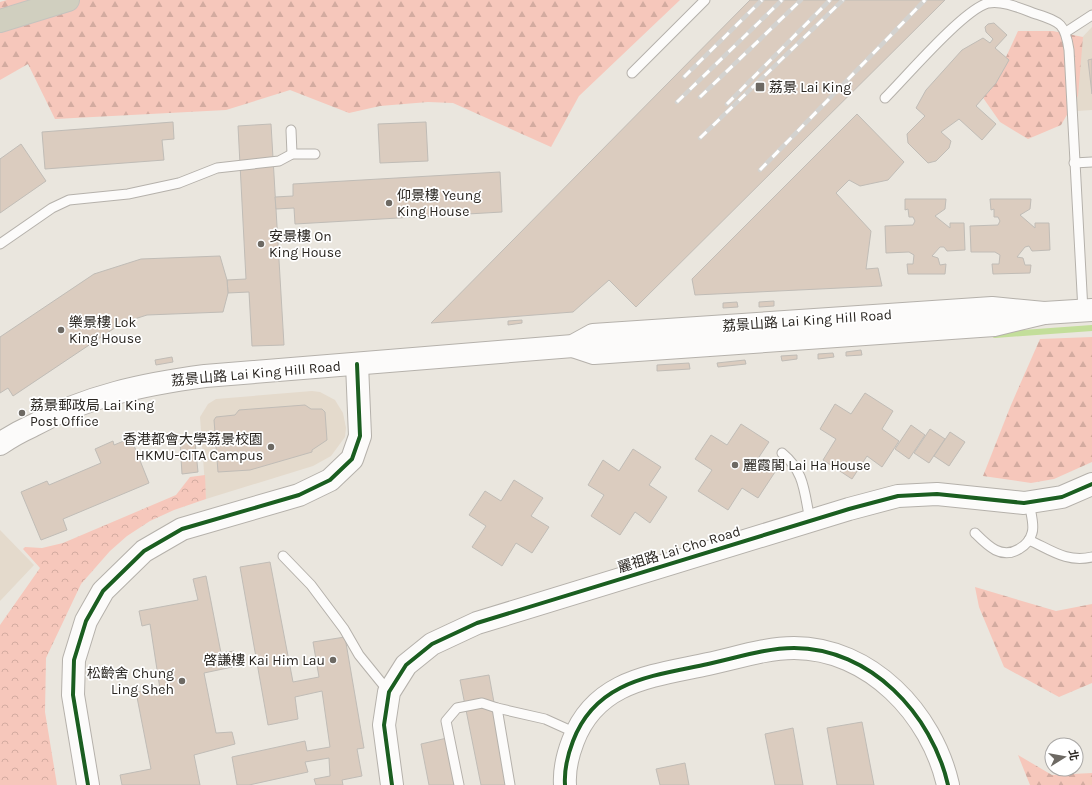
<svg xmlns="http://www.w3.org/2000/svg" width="1092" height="785" font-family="Karla,'Noto Sans TC',sans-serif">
	<defs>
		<pattern id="forest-firs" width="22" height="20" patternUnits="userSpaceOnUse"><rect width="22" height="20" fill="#f6c7bb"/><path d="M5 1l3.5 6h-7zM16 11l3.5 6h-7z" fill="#d3aba0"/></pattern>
		<pattern id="park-crowns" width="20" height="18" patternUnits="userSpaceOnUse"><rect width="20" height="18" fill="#f6c7bb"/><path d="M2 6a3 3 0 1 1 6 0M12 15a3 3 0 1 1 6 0" fill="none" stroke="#d3aba0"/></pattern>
	</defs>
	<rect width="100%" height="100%" fill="#eae6de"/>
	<!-- built -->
	<g fill="#e4dacc">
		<path d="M1092,27V110L1077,111V43Z"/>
		<path d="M312,391L320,392L335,400L343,413L346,428L345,437L331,456L313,466L206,499L200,417L208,404L216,399Z"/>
		<path d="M0,530L34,565L0,601Z"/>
	</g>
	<!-- forest -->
	<g fill="url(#forest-firs)">
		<path d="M7,0H680L579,96L551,147L453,103L428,102L380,106L349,113L290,90L226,110L55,119L28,64L0,80V2Z"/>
		<path d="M1018,31H1053L1083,37L1078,96L1061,125L1028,139L1000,122L979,92L995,81Z"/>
		<path d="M1092,337V462L1054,479L1031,483L983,476L1011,405L1040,339Z"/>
		<path d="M975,587L1056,611L1092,604V683L1059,697L1004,667L979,607Z"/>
		<path d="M1018,755L1052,775L1092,773V785H1030Z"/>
	</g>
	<!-- park -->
	<path fill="url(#park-crowns)" d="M205,475L206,499L174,510L150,521L127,536L110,551L81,584L46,658L45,712L57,785H0V625L40,568L23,549L25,547L42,548L63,543L176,495L190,477Z"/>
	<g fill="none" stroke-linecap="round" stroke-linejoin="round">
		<!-- stream -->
		<path stroke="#c3de9a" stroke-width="6" d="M995,335L1092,328"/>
	</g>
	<!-- building -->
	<g fill="#dbccbf" stroke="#c0bcb6">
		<path d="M750,0H945L636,307L609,280L573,312L431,323Z"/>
		<path d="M994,23L1007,35L995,48L1009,60L996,83L976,106L996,124L982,140L959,119L941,132L951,141L949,148L936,161L928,163L908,143L907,134L925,116L916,108L926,90L962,50L983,38L990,43L993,39L986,32L985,27L988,24Z"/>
		<path d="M1092,59V94L1088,60Z"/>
		<path d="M857,114L904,162L888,180L860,186L849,180L836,193L871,231L866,269L878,268L882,286L695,295L692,279Z"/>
		<path d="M173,122L174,139L162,140L164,160L45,169L42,132Z"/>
		<path d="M426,122L428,161L380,163L378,124Z"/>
		<path d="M271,124L284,345L252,346L249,292L228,293L227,280L246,279L238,126Z"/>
		<path d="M21,144L46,181L0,213V159Z"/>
		<path d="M500,172L502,212L295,224L294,208L276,209L275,197L293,196V184Z"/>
		<path d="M905,199H946L945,209L935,216L950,228V223H964L965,250L947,251L944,247H940L932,256L938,258L940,265L946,264L945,274H908L907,264H913L914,255L909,252L886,253L885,226L913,225L915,221L913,217H909L908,209L905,210Z"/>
		<path d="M990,199H1031L1030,209L1020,215L1035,228V223H1049L1050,250L1032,251L1029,246L1025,247L1017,257L1023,258L1025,265H1031L1030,273L993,274L992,264H999L1000,255L995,252H971L970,226L998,225L1000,221L998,217H994V209L991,210Z"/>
		<path d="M220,256L227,280L228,293L223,312L147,315L122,323L13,396L8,388L0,393V337L94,274L141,259Z"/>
		<path d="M774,301V306L759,307V302Z"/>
		<path d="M737,302L738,307L723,308V303Z"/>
		<path d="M522,320V323L508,325V321Z"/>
		<path d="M861,350L862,355L846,356V352Z"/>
		<path d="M833,353L834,357L818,359V354Z"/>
		<path d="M797,355V359L782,361L781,356Z"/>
		<path d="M172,357L173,362L156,365L155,360Z"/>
		<path d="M745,360L746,364L718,367L717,363Z"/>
		<path d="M689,363L690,369L657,371V365Z"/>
		<path d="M865,393L893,411L882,429L899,441L882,467L867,456L852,479L823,460L836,439L820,429L835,404L851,414Z"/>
		<path d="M305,405L311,409H322L325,412L327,440L312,450V452L250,470L218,472L214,420L216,417L235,415L239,410Z"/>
		<path d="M741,424L769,442L757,460L775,472L758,498L742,488L728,510L698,491L712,470L695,459L711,435L727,445Z"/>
		<path d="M911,425L925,435L909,459L895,449Z"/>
		<path d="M930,429L945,439L929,463L914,453Z"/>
		<path d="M950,432L965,442L949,466L934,456Z"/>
		<path d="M131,438L149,483L63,519L67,530L41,540L21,492L47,481L49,485L101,463L95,449L113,441L114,445Z"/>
		<path d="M180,442H195L198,472L182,474Z"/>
		<path d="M633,449L661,467L649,485L667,497L650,523L635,512L620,535L591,516L604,495L588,485L603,460L619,471Z"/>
		<path d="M514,480L543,498L531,516L549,527L532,553L516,543L502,566L472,547L486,526L469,515L485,491L501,501Z"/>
		<path d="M270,562L293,682L319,677L313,642L345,637L364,748L357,749L362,776L342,780L343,785H316L314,779L330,776L329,758L305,762L308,772L249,785H237L232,757L305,741L307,751L330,747L322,691L295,697L298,719L268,725L240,567Z"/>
		<path d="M206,576L221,653L234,651L237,666L204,673L216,733L232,732L235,744L194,755L200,785H122L120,775L151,769L136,692L160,689L150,624L142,626L139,611L198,600L193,579Z"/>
		<path d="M489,675L509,785H481L460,680Z"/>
		<path d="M862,722L874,785H837L827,728Z"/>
		<path d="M793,728L803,785H775L765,734Z"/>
		<path d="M447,738L456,785H429L421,744Z"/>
		<path d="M685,763L689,785H660L656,769Z"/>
	</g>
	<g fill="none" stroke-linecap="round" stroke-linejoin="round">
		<!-- service casing -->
		<g stroke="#b5b1ab" stroke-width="11">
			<g id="service">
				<path d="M1066,32L1092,15"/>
				<path d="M632,73L705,0"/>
				<path d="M885,98C906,77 963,10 988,3C1003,0 1022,9 1036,14C1060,22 1065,23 1069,50L1083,311"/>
				<path d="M291,130L292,154"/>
				<path d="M1074,163L1092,162"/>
				<path d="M0,244L52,208L69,200L128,194L179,183L217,168L279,161L292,154H315"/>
				<path d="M782,453C805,472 804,492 810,520"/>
				<path d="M975,533C987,545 1001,560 1019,549C1026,545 1030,541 1032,533C1035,525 1030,511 1029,502"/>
				<path d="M1029,540C1051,550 1067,563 1092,557"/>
				<path d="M283,556L311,585L344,629L359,655L389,692"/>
				<path d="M497,708L510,785"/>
				<path d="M459,785L446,721L457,708L482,703L497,708L545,719L576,733"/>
			</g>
		</g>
		<!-- tertiary casing -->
		<g stroke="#b5b1ab" stroke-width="24">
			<g id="tertiary">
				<path d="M88,785L73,695L74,660L86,621L103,591L144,551L182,529L299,495L330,480L352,459L360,436L357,364"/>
				<path d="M392,785L384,725L389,692L406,665L432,644L477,623L849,509L898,496L937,494L1024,503L1062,497L1092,484"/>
				<path d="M565,785C564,770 568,754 573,741C596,680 653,676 708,664C736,658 766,648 794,648C870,648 932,714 948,785"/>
			</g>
		</g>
		<!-- secondary casing -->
		<g stroke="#b5b1ab" stroke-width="24">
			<g id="secondary">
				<path d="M573,346L594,353L994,325L1044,313L1092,310"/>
				<path d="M0,444C10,437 21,431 32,426C86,396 145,384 205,376L573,346L593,335L992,308L1044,313"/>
			</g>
		</g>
		<!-- motorway casing -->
		<g stroke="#c5c3be" stroke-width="24">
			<path id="motorway" d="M0,21L68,0"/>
		</g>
		<!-- service -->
		<use href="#service" stroke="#fcfbfa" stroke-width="9"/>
		<!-- tertiary -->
		<use href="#tertiary" stroke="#fcfbfa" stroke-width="22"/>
		<!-- secondary -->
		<use href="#secondary" stroke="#fcfbfa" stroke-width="22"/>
		<!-- motorway -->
		<use href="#motorway" stroke="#d0cfbf" stroke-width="22"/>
		<!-- rail casing -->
		<g stroke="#d3d2cf" stroke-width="4.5">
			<g id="rail">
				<path d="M684,77L762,0"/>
				<path d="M700,97L801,0"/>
				<path d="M677,102L782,0"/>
				<path d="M727,104L830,0"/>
				<path d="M700,138L843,0"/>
				<path d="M760,170L925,0"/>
			</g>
		</g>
		<!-- rail -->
		<use href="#rail" stroke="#fff" stroke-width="3" stroke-dasharray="9" stroke-linecap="butt"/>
		<!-- cycleway casing -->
		<g stroke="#fff" stroke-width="6">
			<g id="cycleway">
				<path d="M88,785L73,695L74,660L86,621L103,591L144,551L182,529L299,495L330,480L352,459L360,436L357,364"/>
				<path d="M392,785L384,725L389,692L406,665L432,644L477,623L849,509L898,496L937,494L1024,503L1062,497L1092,484"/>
				<path d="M565,785C564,770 568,754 573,741C596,680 653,676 708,664C736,658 766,648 794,648C870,648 932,714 948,785"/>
			</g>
		</g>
		<!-- cycleway -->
		<use href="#cycleway" stroke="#1b5e20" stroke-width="4"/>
	</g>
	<!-- markers -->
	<g fill="#6d6963" stroke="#fff" stroke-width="1.5">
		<rect x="755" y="82" width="10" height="10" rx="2"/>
		<circle cx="389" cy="203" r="4"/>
		<circle cx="261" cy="244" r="4"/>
		<circle cx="61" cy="330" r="4"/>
		<circle cx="22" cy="413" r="4"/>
		<circle cx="271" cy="447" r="4"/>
		<circle cx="735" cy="465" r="4"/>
		<circle cx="333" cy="660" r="4"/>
		<circle cx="182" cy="681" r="4"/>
	</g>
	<g text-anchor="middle" stroke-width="3.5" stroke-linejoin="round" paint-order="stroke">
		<!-- poi labels -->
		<g font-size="14" fill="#2a2621" stroke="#fff" text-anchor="start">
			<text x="769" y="92">荔景 Lai King</text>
			<text x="397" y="200">仰景樓 Yeung<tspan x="397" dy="16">King House</tspan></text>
			<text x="269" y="241">安景樓 On<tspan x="269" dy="16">King House</tspan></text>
			<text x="69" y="327">樂景樓 Lok<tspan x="69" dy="16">King House</tspan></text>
			<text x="30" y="410">荔景郵政局 Lai King<tspan x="30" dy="16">Post Office</tspan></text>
			<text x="263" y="444" text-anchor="end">香港都會大學荔景校園<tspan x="263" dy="16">HKMU-CITA Campus</tspan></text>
			<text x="743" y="470">麗霞閣 Lai Ha House</text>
			<text x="325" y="665" text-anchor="end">啓謙樓 Kai Him Lau</text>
			<text x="174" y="678" text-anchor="end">松齡舍 Chung<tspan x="174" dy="16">Ling Sheh</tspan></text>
		</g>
		<!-- street labels -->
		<g font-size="14" fill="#2a2621" stroke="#fff">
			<text transform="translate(807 320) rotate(-4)" y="5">荔景山路 Lai King Hill Road</text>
			<text transform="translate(256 373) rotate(-5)" y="5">荔景山路 Lai King Hill Road</text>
			<text transform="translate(679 549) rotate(-17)" y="5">麗祖路 Lai Cho Road</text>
		</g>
	</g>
	<!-- north arrow -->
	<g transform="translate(1064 757) rotate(79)"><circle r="19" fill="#ffffff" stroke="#aaa8a6"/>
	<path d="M0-3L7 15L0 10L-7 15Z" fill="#6d6963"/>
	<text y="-6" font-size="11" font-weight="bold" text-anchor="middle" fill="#2a2621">北</text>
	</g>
</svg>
